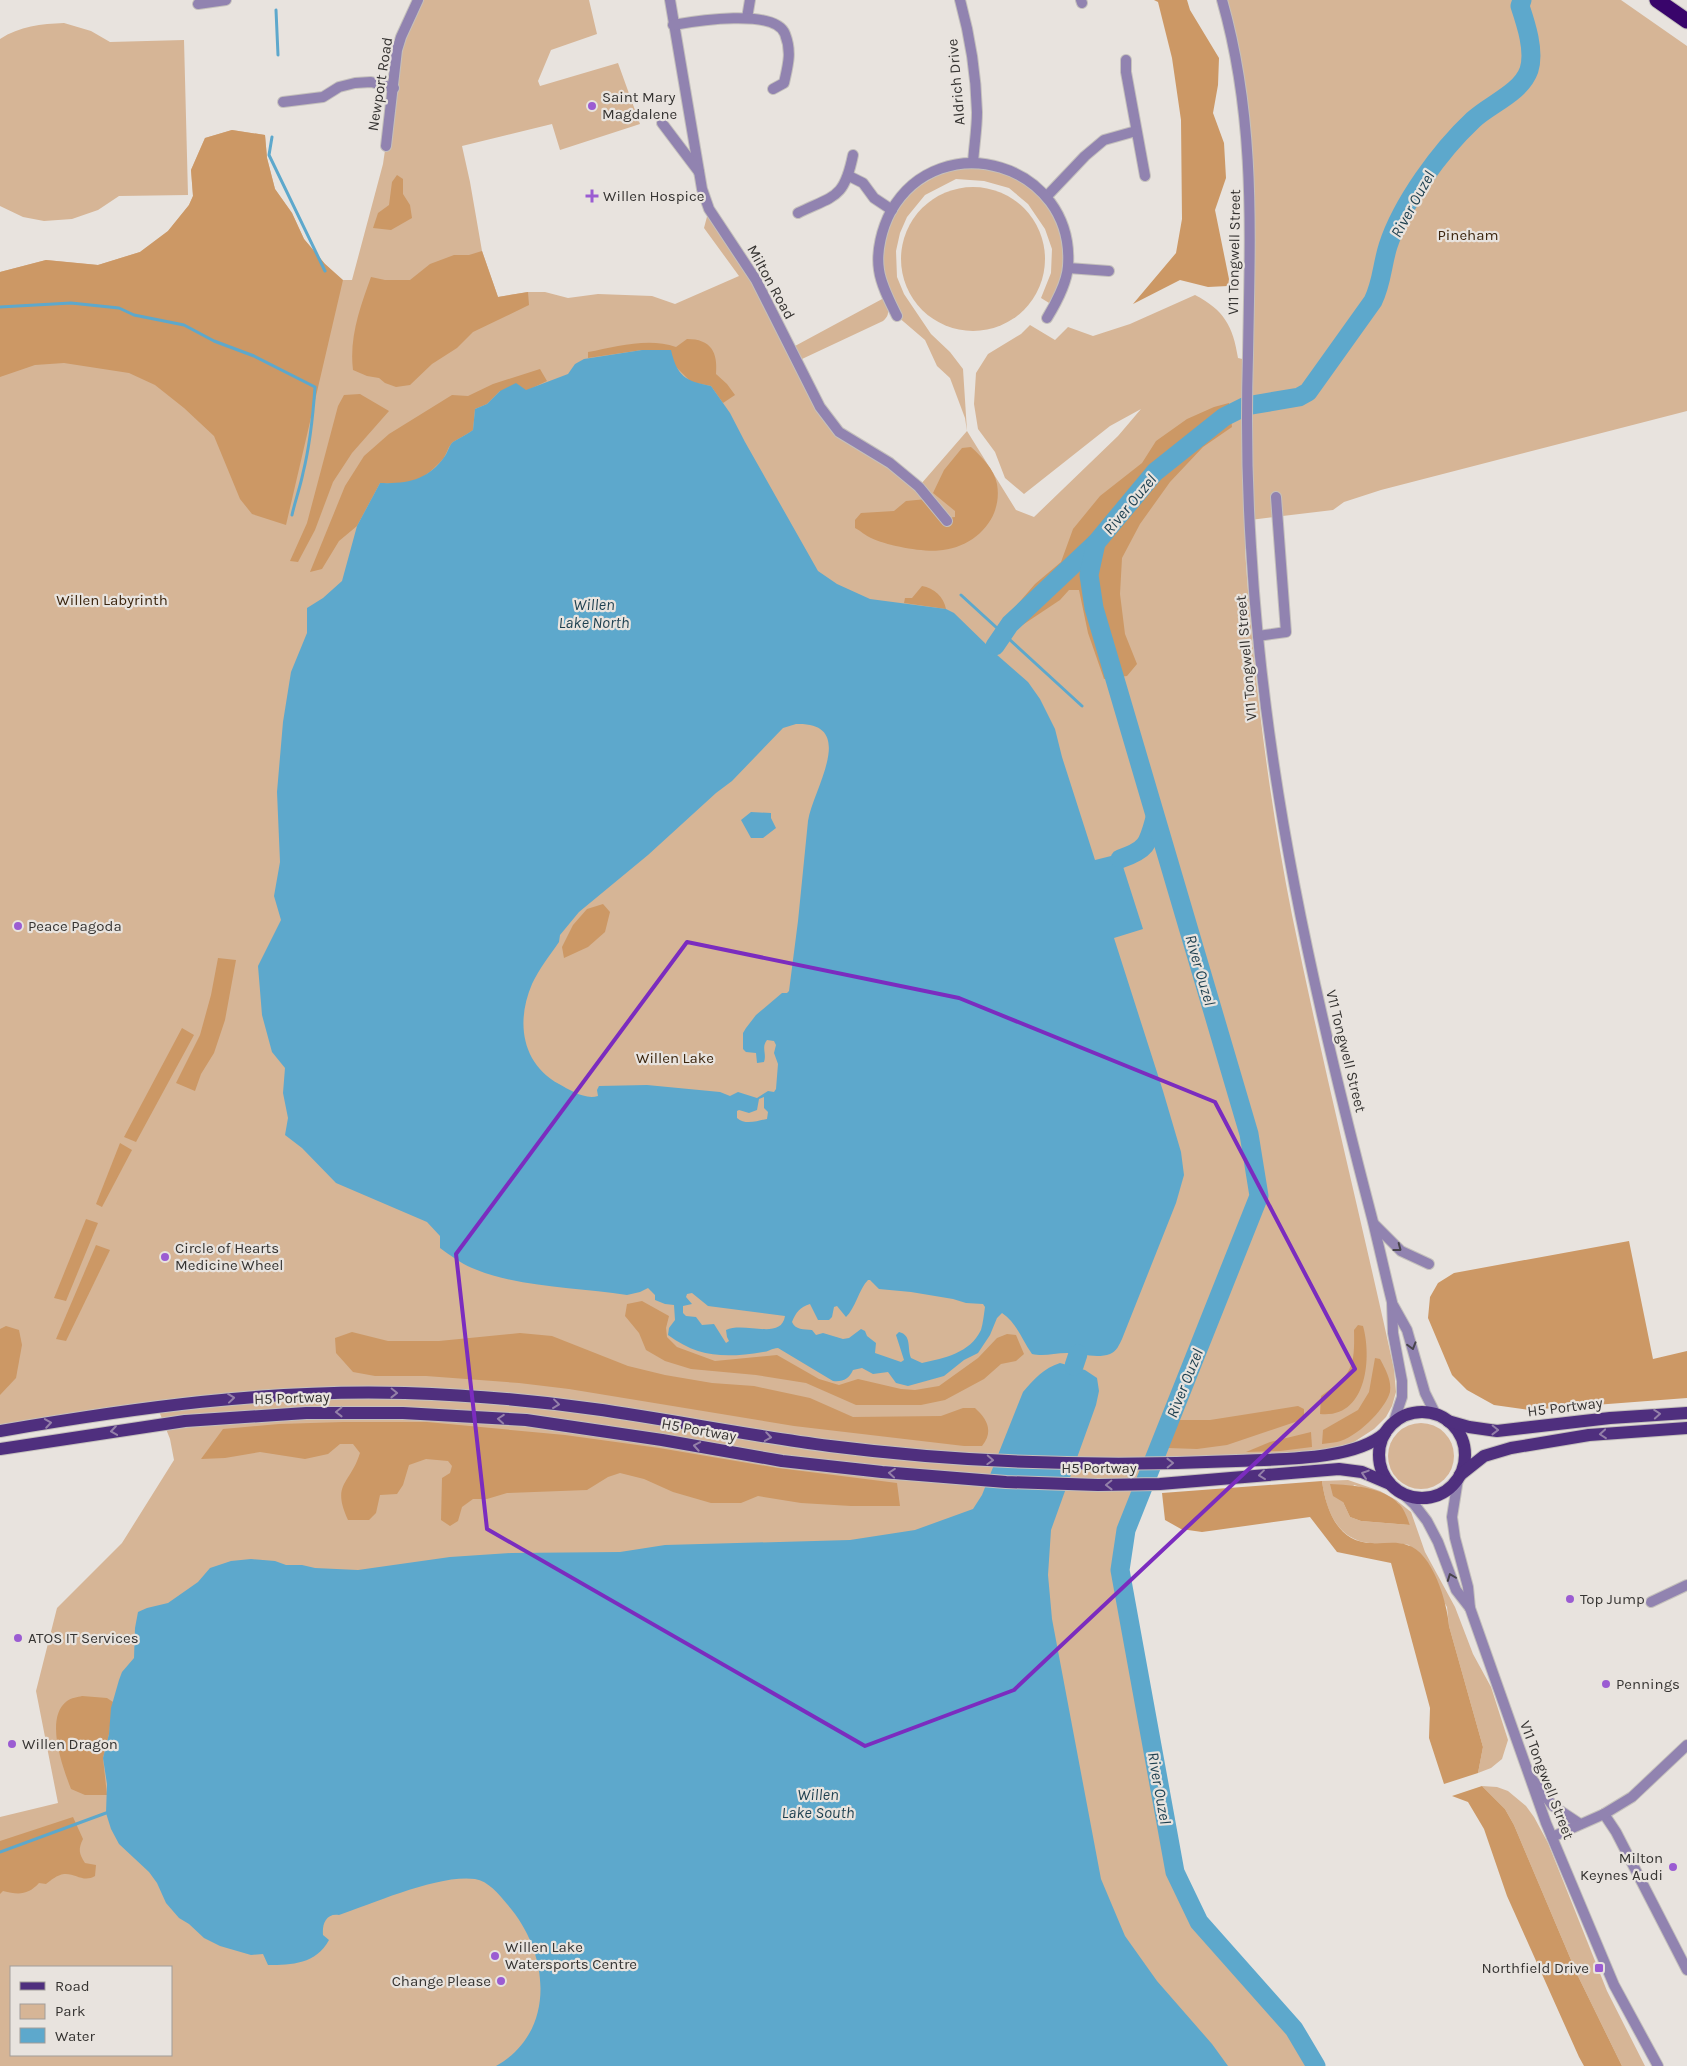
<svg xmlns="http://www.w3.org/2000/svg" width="1687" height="2066" font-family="Karla,sans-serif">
	<rect width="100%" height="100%" fill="#e8e3de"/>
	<!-- green -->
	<g fill="#d6b596" fill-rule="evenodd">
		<path d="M418,0H589L597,34L551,50L538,81L540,86L618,63L640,124L560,150L552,124L462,146L470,182L482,251L498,297L528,292H545L568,298L598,294L652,296L675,304L739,276L704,228L709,209L839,432L921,484L967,431L965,418L950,378L937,366L925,340L897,316L879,271L881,238L901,197L956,164L1018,173L1057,213L1068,268L1054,306L1041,298L1051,273L1052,249L1045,229L1028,204L1009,188L984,181L956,179L925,195L907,217L900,233L896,251L897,277L904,294L931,334L950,352L963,369L967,431L1016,510L1034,517L1118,436L1141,409L1110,426L1024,494L1005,478L995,452L978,429L974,404L976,373L988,354L1021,334L1030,325L1055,340L1068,327L1093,336L1130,324L1195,295C1224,310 1233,326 1238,358L1247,360V139L1222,0H1621L1687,46V411L1381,490L1344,502L1333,510L1250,520L1251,548L1245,549C1253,672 1268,794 1292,915C1323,1067 1361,1218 1394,1369L1396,1392L1392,1406L1386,1417L1374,1429L1337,1453L1150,1463L1126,1530L1120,1570L1175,1872L1199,1922L1294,2029L1316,2066H0V1817L58,1803L36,1691L57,1608L122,1543L174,1460L170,1439L157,1406L0,1431V272L46,260L98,265L140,252L168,231L189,205L193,196L191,170L205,138L232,130L265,135L267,158L275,189L292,213L304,239L325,264L342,280H352L383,164L394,88V73ZM11,1967H171V2055H11Z"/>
		<path d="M64,23L91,31L110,42L184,40L188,195L119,196L98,210L72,219L44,221L23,217L0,206V39C20,26 41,24 64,23Z"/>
		<circle cx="973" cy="259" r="72"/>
		<path d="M884,298C887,307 892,314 883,321L802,359L795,346Z"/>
		<circle cx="1421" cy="1456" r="33"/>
		<path d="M1348,1480L1380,1491L1396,1500L1411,1512L1425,1552L1455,1607L1473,1654L1491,1687L1508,1740L1502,1759L1491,1768L1478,1773L1483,1747L1449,1626L1447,1607L1409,1545C1396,1542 1383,1545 1370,1543C1337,1540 1326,1510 1322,1481ZM1354,1485L1380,1493L1398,1503L1410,1525L1361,1521L1350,1517L1343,1502Z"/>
		<path d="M1482,1786L1497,1787L1508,1791L1526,1806L1534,1817L1548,1843L1607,1991L1645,2066H1622L1577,1974L1514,1825L1505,1809Z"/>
	</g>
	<!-- forest -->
	<g fill="#cc9865">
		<path d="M1154,0H1187L1190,10L1219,58L1218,85L1213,113L1224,143L1226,178L1215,210L1229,279L1228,286L1208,287L1180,280L1133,304L1176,253L1182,219L1181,120L1172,58L1158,2Z"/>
		<path d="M232,130L265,135L267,158L275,189L292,213L304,239L325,264L343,280L286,525L252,514L240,499L214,436L184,408L155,385L129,373L64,363L35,365L0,377V272L46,260L98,265L140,252L168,231L189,205L193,196L191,170L205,138Z"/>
		<path d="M397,175L403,179V194L410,205L412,218L391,230L373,228L378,213L389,205L392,182Z"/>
		<path d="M482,251L498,297L528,292L529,305L473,332L457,348L432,364L410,385L396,387L385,383L379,378L367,376L353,370C349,338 360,307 371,277L385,280H410L430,264L454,255H469Z"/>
		<path d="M687,339C711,339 718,352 716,374L727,384L735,395L723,403L711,386L691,382L674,365L642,350L588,358V352C616,347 648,337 676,347Z"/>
		<path d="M540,369L547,381L526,391H500L487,404L475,409L473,430C466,435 459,438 453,442C448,446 447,454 443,459C422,482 411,485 380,483L357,526L339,541L322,569L310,572L345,486L364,456L389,434L452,395L468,396L493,384Z"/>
		<path d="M360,394L389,411L352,453L333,482L315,530L298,562L290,561L307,523L338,406L344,395Z"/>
		<path d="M1229,403L1232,427L1203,447L1170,482L1140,524L1122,558L1120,594L1125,634L1137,664L1127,676L1104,679L1088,633L1079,590H1069L1060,600L1021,626H1015L1009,614L1035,584L1061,562L1073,529L1100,496L1142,463L1156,441L1187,419L1214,407Z"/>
		<path d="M971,447C982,457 994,469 997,484C1003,518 976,546 943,550C925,553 888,546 871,538C866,536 861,531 855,528V520L861,513L894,511L906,501L927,499L947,518L955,517V511L933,493L944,470L962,448Z"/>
		<path d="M922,586C934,588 944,597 946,609L904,603L905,598H912Z"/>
		<path d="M603,904L610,912L605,932L588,947L564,958L562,947L573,925L587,909Z"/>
		<path d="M218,958L236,960L225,1020L214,1053L201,1074L195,1091L176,1083L200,1035L211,995Z"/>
		<path d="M182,1028L194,1035L136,1142L124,1137Z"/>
		<path d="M120,1143L132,1150L102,1207L96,1204Z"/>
		<path d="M86,1219L98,1223L66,1301L54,1298Z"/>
		<path d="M1629,1241L1653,1359L1687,1351V1398L1529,1410L1494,1405L1467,1390L1452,1375L1428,1318L1430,1297L1438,1283L1454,1273Z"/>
		<path d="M96,1245L110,1250L66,1341L56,1339Z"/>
		<path d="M642,1301L669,1316L666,1328L667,1337L677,1347L715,1361L777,1355L819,1379L839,1385L858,1379L901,1389L915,1390L939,1386L978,1358L997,1338L1007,1334L1016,1335L1024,1354L1016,1361L1001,1364L984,1379L945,1400L921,1405H856L806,1383L756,1375L691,1369L665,1361L646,1350L639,1333L625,1316L627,1304Z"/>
		<path d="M1358,1325L1363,1326C1372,1358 1367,1419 1320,1414L1321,1396C1352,1374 1355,1368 1354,1330Z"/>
		<path d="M6,1326L19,1330L22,1345L16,1378L0,1395V1329Z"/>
		<path d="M352,1332L388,1341H439L520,1333L552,1336L628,1366L665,1375L712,1383L754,1386L810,1398L853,1417L941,1416L963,1408H975C987,1419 994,1431 982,1446H964L794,1426L569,1389L519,1383L426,1376H375L353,1372L336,1353L335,1338Z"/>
		<path d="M1375,1358L1380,1359C1385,1368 1392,1381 1390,1392C1385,1410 1356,1438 1337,1442C1333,1443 1327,1443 1322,1444L1323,1430L1358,1410L1369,1392Z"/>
		<path d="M1298,1406L1304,1409V1419L1227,1445L1197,1449L1168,1448L1178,1420H1210Z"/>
		<path d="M343,1422H427L565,1435L659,1448L778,1468L897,1483L900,1506H851L801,1503L758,1496L741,1503H711L673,1492L644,1479L620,1473L608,1477L587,1490L507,1493L487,1499H473L462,1507L458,1521L450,1526L441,1520L442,1478L450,1473L452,1466L448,1461L426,1459L409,1465L403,1485L397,1494L380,1495L376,1513L369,1520H348C331,1483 350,1485 360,1453L353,1444H340L328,1454L305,1459L260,1452L225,1458L201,1459L223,1429L279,1424Z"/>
		<path d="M1311,1432L1312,1447L1280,1451L1246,1452L1270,1442Z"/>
		<path d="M1322,1481C1326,1510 1338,1543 1372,1543C1383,1544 1396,1541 1407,1545C1433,1552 1447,1603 1449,1626L1483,1747L1478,1773L1444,1784L1429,1738L1430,1708L1391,1563L1337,1552L1310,1517L1202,1532L1181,1529L1165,1520L1162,1493Z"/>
		<path d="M1330,1484C1352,1485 1383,1487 1399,1504C1405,1510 1407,1518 1410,1525L1361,1521L1350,1517L1343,1502L1333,1496Z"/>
		<path d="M82,1696L107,1698L113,1702L109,1734L103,1758L107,1795H85L71,1789C63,1768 44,1718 67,1701C71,1698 78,1697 82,1696Z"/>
		<path d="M1482,1786L1505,1809L1514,1825L1577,1974L1622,2066H1584L1579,2057L1507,1896L1484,1829L1468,1802L1452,1796Z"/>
		<path d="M73,1817L83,1839C78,1849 79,1854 85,1863L96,1865L95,1876C83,1883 76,1873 64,1874C57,1875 51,1880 46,1884L39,1883C28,1895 19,1895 3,1891L0,1894V1841Z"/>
	</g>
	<!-- water -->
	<g fill="#5da8cc" fill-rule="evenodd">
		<path d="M642,350H671C677,376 685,381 711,386L730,413L745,442L818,571L837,584L870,599L946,609L954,613L990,648L995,646L996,654L1028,682L1040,699L1055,729L1062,757L1095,860L1119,854L1143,929L1114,938L1163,1091L1181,1152L1184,1175L1176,1203L1122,1339C1119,1345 1117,1351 1110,1354C1096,1359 1081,1353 1067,1353C1054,1353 1044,1357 1032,1354C1022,1340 1017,1323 1002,1313L997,1318L990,1335L978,1353L964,1360L944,1376L908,1386L896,1383L888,1372L873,1374L862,1368L853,1370C849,1379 843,1382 833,1381L778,1348C772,1348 768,1352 763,1352C726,1358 699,1358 668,1335L669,1328L675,1320L674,1305L665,1304L655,1300V1295L648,1288L640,1292L627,1295C578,1287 519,1288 472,1268C460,1263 450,1255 440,1248V1236L427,1222L336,1183L302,1148L285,1135L288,1118L283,1093L285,1068L272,1052L262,1015L258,966L281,920L274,896L280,862L277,792L283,722L291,672L307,633V608L323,598L342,581L357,526L380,483C408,484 428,480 445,456C448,452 449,445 453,442C459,438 466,435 473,430L475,409L487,404L500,391L516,383L526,390L568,374L575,364L584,359ZM796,724C859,722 813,789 808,821L798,921L789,991L787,993H782L756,1015L746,1028L743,1033V1049L746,1052L756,1053L757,1063L764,1062C767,1054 761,1047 767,1040L774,1041L776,1045L774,1053L778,1064L776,1089L774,1092L768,1091L757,1098L738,1092L730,1096L720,1092L647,1085L599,1086L597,1090L598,1096C585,1100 570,1090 559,1084C521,1063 516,1021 532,984C539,969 550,955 559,942L560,935L579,912L648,855L716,793L732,781L783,728ZM764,1097V1108L768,1112L767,1119C759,1120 746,1126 737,1118V1111L739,1110L749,1113L757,1110L759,1099ZM868,1280H870L879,1289L911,1292L953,1299L966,1303L983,1304L985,1307C984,1314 983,1323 981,1330C970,1353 945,1358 922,1363L911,1358C907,1348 912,1335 899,1332L896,1335L904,1360L901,1362L875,1353L876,1343L867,1336L865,1331L861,1329L849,1338L843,1339L823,1333L816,1335L812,1330C804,1329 795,1330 792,1322C796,1312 800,1307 810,1304L818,1320H829L832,1317L834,1307L837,1306L846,1317C855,1309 859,1289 868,1280ZM692,1293L708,1306L785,1316C781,1341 745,1321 726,1330L727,1337L729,1341L726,1343L714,1324L702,1325L696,1317L686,1316L683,1313V1306L692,1304L686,1297L687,1294Z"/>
		<path d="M751,812L771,813V818L776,828L763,838H751L741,820Z"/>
		<path d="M1060,1363L1085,1370L1097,1378L1099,1391L1096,1405L1051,1530L1048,1575L1052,1619L1101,1879L1125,1936L1157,1981L1212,2044L1228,2066H496C558,2031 549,1951 507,1904C499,1894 488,1881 475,1879C439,1874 374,1903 339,1915C326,1913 322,1924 323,1935L329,1940C316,1964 292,1965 268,1965L263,1954L251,1955L220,1946L204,1938L189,1924L179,1918L166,1903L157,1883L149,1872L119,1844L111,1829L106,1813L107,1784L103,1758L109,1734L111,1708L119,1680L122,1672L134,1658L135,1628L138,1612L147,1608L168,1603L198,1582L210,1568L231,1561L251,1559L275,1561L286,1565H302L315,1568L358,1570L450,1557L511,1553L620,1552L665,1545L850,1540L915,1530L973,1509L982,1495L1023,1392C1034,1379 1044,1368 1060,1363Z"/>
	</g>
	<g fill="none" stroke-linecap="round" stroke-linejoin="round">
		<!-- stream -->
		<g stroke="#5da8cc" stroke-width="3">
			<path d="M276,10L278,55"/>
			<path d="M272,137L269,155L325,271"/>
			<path d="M0,307L71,303L119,308L134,315L184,325L214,341L254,356L315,387C313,416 310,445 303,473C300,488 295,501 292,515"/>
			<path d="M961,595L1082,706"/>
			<path d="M0,1852L106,1813"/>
		</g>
		<!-- river -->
		<g stroke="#5da8cc" stroke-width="19">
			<path d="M995,646L1010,624L1096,543"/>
			<path d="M1120,859C1147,850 1148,844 1155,818"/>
			<path d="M1074,1366L1078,1354"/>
			<path d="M1316,2066L1294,2029L1199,1922L1175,1872L1120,1570L1126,1530L1259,1196L1249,1134L1094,608L1089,575L1096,543L1155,472L1224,417L1246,406L1299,397L1308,392L1373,301C1382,283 1382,265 1388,246C1402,203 1440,151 1473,120C1490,104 1521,93 1529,70C1535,51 1526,24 1520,6L1522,0"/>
		</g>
		<!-- minor casing -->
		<g stroke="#c4c0bc" stroke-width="12">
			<g id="minor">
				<path d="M670,0L702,189L709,209L756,280L820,407L839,432L890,463L919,487L947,521"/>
				<path d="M960,0C970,36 976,74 977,112C977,129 974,146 973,163"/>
				<path d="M1081,0L1082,3"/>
				<path d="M198,4L226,0"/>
				<path d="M747,18L750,0"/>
				<path d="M673,25C695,21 775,8 785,34C792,52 788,65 784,83L773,89"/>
				<path d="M1126,60V72L1145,176"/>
				<path d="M283,102L323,97L339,87L355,83L371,82L394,88"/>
				<path d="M662,123L699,172"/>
				<path d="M386,146L397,50L401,37L418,0"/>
				<path d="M849,176L863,183L874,198L892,210"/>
				<path d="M1047,196L1085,156L1104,140L1136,131"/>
				<path d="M798,213C835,195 844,199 853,155"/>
				<path d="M1068,268L1109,271"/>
				<path d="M897,316C890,302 881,285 879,270C876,251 882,228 891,211C941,124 1075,164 1068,266C1067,282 1055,305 1047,318"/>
				<path d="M1258,636L1286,632L1276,497"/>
				<path d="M1651,1602L1687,1585"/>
				<path d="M1532,1779L1553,1806L1580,1824"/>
				<path d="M1604,1814L1616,1832L1687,1970"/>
				<path d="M1552,1837L1604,1814L1632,1797L1687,1745"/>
			</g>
		</g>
		<!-- tertiary casing -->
		<g stroke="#c4c0bc" stroke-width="12">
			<g id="tertiary">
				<path d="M1222,0C1256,119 1250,233 1248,355C1246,419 1247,484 1251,547C1264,778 1314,996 1372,1218C1379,1246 1385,1274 1392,1302L1393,1333L1402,1381V1397L1393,1424"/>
				<path d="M1374,1224L1401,1251L1429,1264"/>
				<path d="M1393,1305L1407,1330L1425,1393L1436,1415"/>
				<path d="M1458,1479L1452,1517L1455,1538L1468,1587L1470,1608L1546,1823L1614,1985L1658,2066"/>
				<path d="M1402,1493L1414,1504L1427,1521L1438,1542L1456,1590L1470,1608"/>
			</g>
		</g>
		<!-- primary casing -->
		<g stroke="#c4c0bc" stroke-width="14">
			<g id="primary">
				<circle cx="1422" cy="1455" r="43"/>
				<path d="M1448,1421L1469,1427L1497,1431L1610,1418L1687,1413"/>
				<path d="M0,1431C134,1408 268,1389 405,1393C468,1395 531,1400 594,1409C673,1420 751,1436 830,1446C964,1463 1101,1467 1236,1461C1277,1459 1354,1461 1385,1433"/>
				<path d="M0,1449L185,1421L306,1413H403L526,1420L662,1440L782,1461L882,1472L1006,1482L1098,1485L1160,1484L1339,1469L1362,1472L1390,1484"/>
				<path d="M1460,1475L1484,1456L1511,1448L1589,1435L1687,1428"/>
			</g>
		</g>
		<!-- motorway casing -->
		<g stroke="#c4c0bc" stroke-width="17">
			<path id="motorway" d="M1657,0L1687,21"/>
		</g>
		<!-- minor -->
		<use href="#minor" stroke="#9183b0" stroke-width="10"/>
		<!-- tertiary -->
		<use href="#tertiary" stroke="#9183b0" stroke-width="10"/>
		<!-- primary -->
		<use href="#primary" stroke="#4f2f7e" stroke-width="12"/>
		<!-- motorway -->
		<use href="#motorway" stroke="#39056b" stroke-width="15"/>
	</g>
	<!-- one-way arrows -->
	<defs><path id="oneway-chevron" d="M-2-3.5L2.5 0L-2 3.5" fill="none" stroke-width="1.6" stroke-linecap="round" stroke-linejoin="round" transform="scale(1.25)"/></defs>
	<g stroke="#48444b">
		<use href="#oneway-chevron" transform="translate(1398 1248) rotate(37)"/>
		<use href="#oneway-chevron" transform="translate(1412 1346) rotate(74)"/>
		<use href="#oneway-chevron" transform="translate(1451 1577) rotate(-111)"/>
	</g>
	<g stroke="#9480a9">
		<use href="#oneway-chevron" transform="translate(394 1393) rotate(1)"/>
		<use href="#oneway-chevron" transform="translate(231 1398) rotate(-6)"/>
		<use href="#oneway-chevron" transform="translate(556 1404) rotate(7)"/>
		<use href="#oneway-chevron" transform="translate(339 1412) rotate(179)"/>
		<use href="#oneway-chevron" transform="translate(1657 1414) rotate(-4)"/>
		<use href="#oneway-chevron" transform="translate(501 1419) rotate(-176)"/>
		<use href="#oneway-chevron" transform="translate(48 1423) rotate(-9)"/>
		<use href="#oneway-chevron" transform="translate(1495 1430) rotate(1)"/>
		<use href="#oneway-chevron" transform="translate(114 1431) rotate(172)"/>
		<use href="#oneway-chevron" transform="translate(1603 1434) rotate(175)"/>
		<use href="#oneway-chevron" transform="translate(768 1437) rotate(9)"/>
		<use href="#oneway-chevron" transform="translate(697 1446) rotate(-170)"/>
		<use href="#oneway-chevron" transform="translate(990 1460) rotate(3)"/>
		<use href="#oneway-chevron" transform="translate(1170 1463) rotate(-1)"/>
		<use href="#oneway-chevron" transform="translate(892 1473) rotate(-175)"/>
		<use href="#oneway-chevron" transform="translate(1365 1474) rotate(-162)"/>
		<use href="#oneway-chevron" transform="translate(1262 1475) rotate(173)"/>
		<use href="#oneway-chevron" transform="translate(1109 1485) rotate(179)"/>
	</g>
	<!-- marked area -->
	<path fill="none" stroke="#7b2cbf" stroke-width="4" stroke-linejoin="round" d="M687,942L959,998L1215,1102L1355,1369L1014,1690L865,1746L487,1529L456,1254Z"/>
	<!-- markers -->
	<g fill="#9b5cd2" stroke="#e8e3de" stroke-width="2">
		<circle cx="592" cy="106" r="5"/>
		<path d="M589.5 188.5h5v5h5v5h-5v5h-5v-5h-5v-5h5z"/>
		<circle cx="18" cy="926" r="5"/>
		<circle cx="165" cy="1257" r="5"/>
		<circle cx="1570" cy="1599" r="5"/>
		<circle cx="18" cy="1638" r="5"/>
		<circle cx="1606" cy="1684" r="5"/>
		<circle cx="12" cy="1744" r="5"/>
		<circle cx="1673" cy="1867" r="5"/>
		<circle cx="495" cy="1956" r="5"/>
		<rect x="1594" y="1963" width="10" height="10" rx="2.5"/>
		<circle cx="501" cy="1981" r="5"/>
	</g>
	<g text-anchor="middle" stroke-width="4.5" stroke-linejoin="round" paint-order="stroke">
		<!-- street labels -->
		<g font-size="15" fill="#363432" stroke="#e8e3de">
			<text transform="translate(956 82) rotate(-95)" y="5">Aldrich Drive</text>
			<text transform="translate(380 84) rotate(-81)" y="5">Newport Road</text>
			<text transform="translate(1234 252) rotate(-89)" y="5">V11 Tongwell Street</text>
			<text transform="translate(771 282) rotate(61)" y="5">Milton Road</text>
			<text transform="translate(1246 658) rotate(-95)" y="5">V11 Tongwell Street</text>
			<text transform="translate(1346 1051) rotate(76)" y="5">V11 Tongwell Street</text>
			<text transform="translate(292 1398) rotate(-2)" y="5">H5 Portway</text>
			<text transform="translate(1565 1407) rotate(-7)" y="5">H5 Portway</text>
			<text transform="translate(699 1430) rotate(10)" y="5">H5 Portway</text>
			<text x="1099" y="1473">H5 Portway</text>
			<text transform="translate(1547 1780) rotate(69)" y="5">V11 Tongwell Street</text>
		</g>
		<!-- poi labels -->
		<g font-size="15" fill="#363432" stroke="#e8e3de" text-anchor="start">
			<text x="602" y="102">Saint Mary<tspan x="602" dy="17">Magdalene</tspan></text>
			<text x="603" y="201">Willen Hospice</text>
			<text x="28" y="931">Peace Pagoda</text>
			<text x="175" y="1253">Circle of Hearts<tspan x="175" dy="17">Medicine Wheel</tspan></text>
			<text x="1580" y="1604">Top Jump</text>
			<text x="28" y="1643">ATOS IT Services</text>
			<text x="1616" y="1689">Pennings</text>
			<text x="22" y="1749">Willen Dragon</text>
			<text x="1663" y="1863" text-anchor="end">Milton<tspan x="1663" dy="17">Keynes Audi</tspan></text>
			<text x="505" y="1952">Willen Lake<tspan x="505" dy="17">Watersports Centre</tspan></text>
			<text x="1589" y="1973" text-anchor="end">Northfield Drive</text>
			<text x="491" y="1986" text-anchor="end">Change Please</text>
		</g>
		<!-- park labels -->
		<g font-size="15" fill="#3b250e" stroke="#e8e3de">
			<text x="1468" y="240">Pineham</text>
			<text x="112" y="605">Willen Labyrinth</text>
			<text x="675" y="1063">Willen Lake</text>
		</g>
		<!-- water labels -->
		<g font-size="16" font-style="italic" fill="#1d3f4f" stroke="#e8e3de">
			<text transform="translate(1412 204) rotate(-61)" y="6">River Ouzel</text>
			<text transform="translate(1129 504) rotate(-50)" y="6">River Ouzel</text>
			<text x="594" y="610">Willen<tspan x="594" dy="18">Lake North</tspan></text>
			<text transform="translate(1201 970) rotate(74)" y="6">River Ouzel</text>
			<text transform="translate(1184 1383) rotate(-68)" y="6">River Ouzel</text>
			<text transform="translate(1160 1788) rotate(80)" y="6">River Ouzel</text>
			<text x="818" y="1800">Willen<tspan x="818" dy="18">Lake South</tspan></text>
		</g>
	</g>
	<!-- legend -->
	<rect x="10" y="1966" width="162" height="90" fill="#e8e3de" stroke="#a19d99"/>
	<rect x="20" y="1982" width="25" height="8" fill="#4f2f7e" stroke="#a19d99"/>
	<text x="55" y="1991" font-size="15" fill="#363432">Road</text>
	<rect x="20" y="2004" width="25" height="15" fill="#d6b596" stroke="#a19d99"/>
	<text x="55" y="2016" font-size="15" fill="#363432">Park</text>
	<rect x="20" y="2028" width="25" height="15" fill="#5da8cc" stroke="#a19d99"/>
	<text x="55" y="2041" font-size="15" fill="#363432">Water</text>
</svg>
